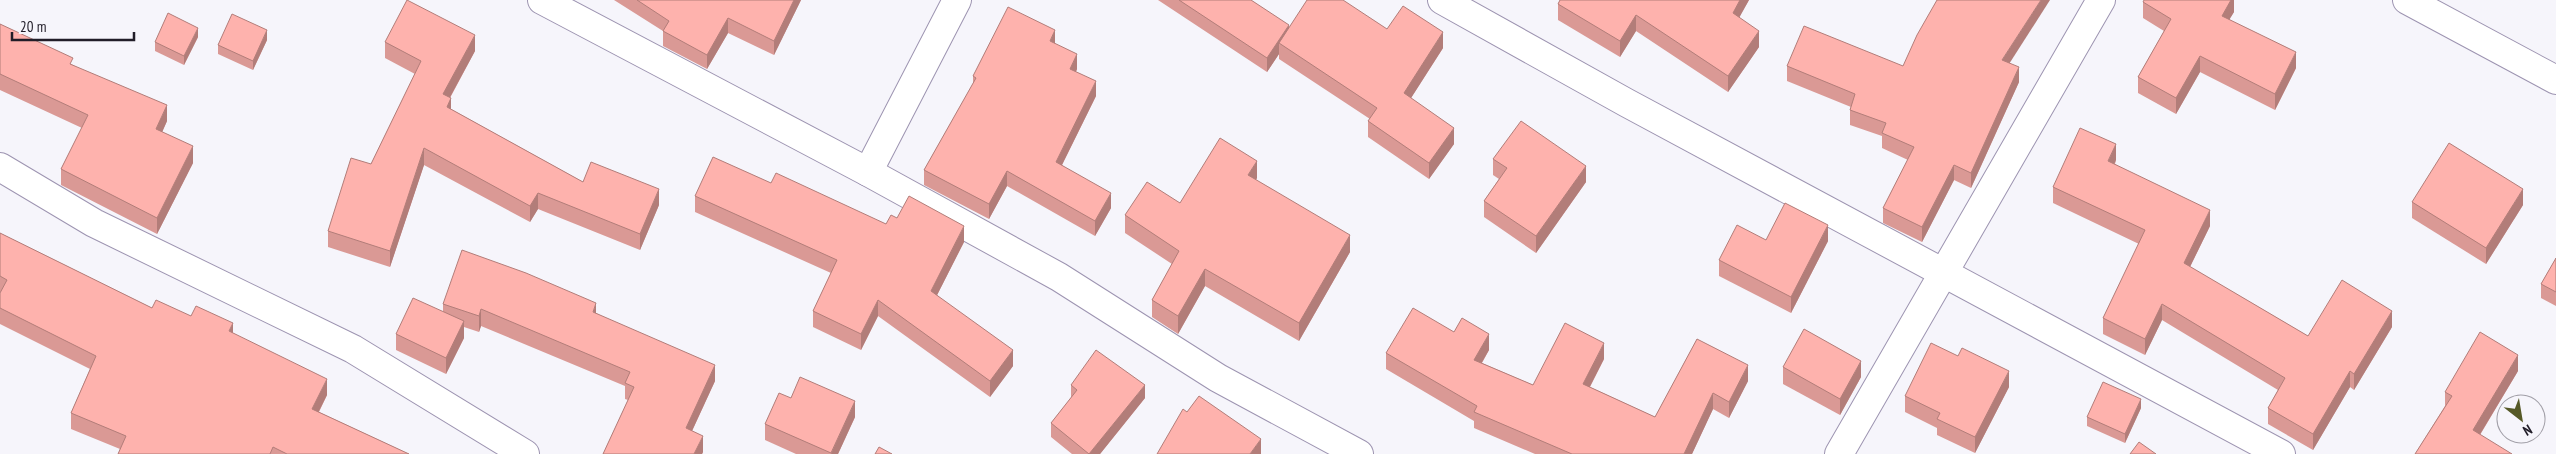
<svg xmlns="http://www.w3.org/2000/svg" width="2556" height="454" font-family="'PT Sans Narrow',sans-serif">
	<rect width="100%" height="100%" fill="#f6f5fb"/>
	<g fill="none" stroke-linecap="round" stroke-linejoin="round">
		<!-- street casing -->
		<g stroke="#9d94b1" stroke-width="30">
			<g id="street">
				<path d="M542,0L868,172L1059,277L1218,378L1359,454"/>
				<path d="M1442,0L1627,103L2281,454"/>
				<path d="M2407,0L2556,80"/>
				<path d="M0,167L94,223L353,349L525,454"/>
				<path d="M868,172L957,0"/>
				<path d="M1839,454L2101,0"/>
			</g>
		</g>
		<!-- street -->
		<use href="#street" stroke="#fff" stroke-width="28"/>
	</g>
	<!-- wall -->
	<g fill="#da9995">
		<path d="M614,0H801L774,55L728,33L707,69L663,46V31Z"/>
		<path d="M1158,0H1251L1289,28L1387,29L1443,48L1411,98L1454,144L1429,179L1368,137V121L1370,119L1279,59V54L1267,72Z"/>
		<path d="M1560,0H1749L1739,17L1759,47L1728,92L1636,31L1620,57L1558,20V4Z"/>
		<path d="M2234,0V12L2229,19L2296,68L2275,110L2200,72L2176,114L2138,93V77L2164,31L2143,18V2Z"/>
		<path d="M0,24L73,65L167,121L162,132L193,163L157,234L61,185V169L82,128L0,90Z"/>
		<path d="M198,37L184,65L155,51V42Z"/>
		<path d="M267,40L253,70L218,54V45Z"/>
		<path d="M385,42L475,51L450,98L451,109L583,182L659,205L640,250L538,209L530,222L424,165L390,267L328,247V231L371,164L415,74L385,58Z"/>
		<path d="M1055,43L1077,69L1076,72L1096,96L1062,165L1111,208L1095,236L1007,186L989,219L924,185V170L973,84V76Z"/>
		<path d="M2010,63L2019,82L1971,188L1954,180L1922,242L1883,223V208L1908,160L1882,148V136L1850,125V110L1851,107L1787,81V66H1903Z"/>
		<path d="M1493,159L1586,182L1536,253L1484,217V201L1499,179L1493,175Z"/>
		<path d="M2116,160L2115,164L2210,226L2190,267L2308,336L2392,327L2354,390L2350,387L2313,450L2268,424V408L2278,390L2162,320L2145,355L2103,334V318L2139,244L2053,203V187Z"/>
		<path d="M1257,178L1256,180L1350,252L1299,341L1205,286L1178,334L1152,317V300L1172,264L1125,233V215L1180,203Z"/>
		<path d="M771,183L886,224L897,218L964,242L937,295L1013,366L990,397L878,316L861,350L813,327V311L831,273L695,212V196Z"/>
		<path d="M2412,202L2523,205L2486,264L2412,218Z"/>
		<path d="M0,233L152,308L191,316L233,333L327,395L319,412L409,454H118L120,449L71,429V413L90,369L0,324V293L1,292H0Z"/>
		<path d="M1766,240L1828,241L1791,313L1719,276V260Z"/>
		<path d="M2556,258V306L2541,298V284Z"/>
		<path d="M443,304L596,313L715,381L692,431L703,452L702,454H603L628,400L625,399V386L481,326L479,332L464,327V338L446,374L396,350V334L443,312Z"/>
		<path d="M1454,332L1489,350L1482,363L1533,385L1604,359L1590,387L1655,417L1697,339L1748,381L1729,418L1713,409L1692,454H1535L1474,428V421L1386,369V353Z"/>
		<path d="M1958,356L2009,387L1975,453L1937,435V428L1905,412V396Z"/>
		<path d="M1783,367L1861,377L1840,415L1783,384Z"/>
		<path d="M2518,371L2480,435L2415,454L2445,406V392Z"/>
		<path d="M1071,385L1145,398L1100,454H1072L1051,437V423L1071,398Z"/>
		<path d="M791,398L855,417L838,454H796L765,440V424Z"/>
		<path d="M2141,408L2125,443L2087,426V417Z"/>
	</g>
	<!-- shaded-wall -->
	<g fill="#b27d79">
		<path d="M794,0H801L774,55V41Z"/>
		<path d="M1740,0H1749L1733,29V13Z"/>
		<path d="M2041,0H2050L2002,75V60Z"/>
		<path d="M2231,0H2234V12L2222,32V16Z"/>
		<path d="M1636,15V31L1620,57V41Z"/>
		<path d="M728,18V33L707,69V55Z"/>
		<path d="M1289,25V38L1279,43V54L1267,72V58Z"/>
		<path d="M198,28V37L184,65V56Z"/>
		<path d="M267,30V40L253,70V61Z"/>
		<path d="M1055,30V45L1050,41Z"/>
		<path d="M1759,31V47L1728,92V76Z"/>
		<path d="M1443,32V48L1404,109V93Z"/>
		<path d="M475,35V51L443,110V94Z"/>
		<path d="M2296,52V68L2275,110V94Z"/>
		<path d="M1077,54V69L1070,84V69Z"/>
		<path d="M2200,56V72L2176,114V98Z"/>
		<path d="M2019,67V82L1971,188V173Z"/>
		<path d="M1096,81V96L1056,177V162Z"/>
		<path d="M451,98V115L447,107Z"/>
		<path d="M167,105V121L156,146V129Z"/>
		<path d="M1454,128V144L1429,179V163Z"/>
		<path d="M2116,144V160L2108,177V161Z"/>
		<path d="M193,146V163L157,234V218Z"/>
		<path d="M424,148V165L390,267V251Z"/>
		<path d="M1257,161V178L1248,193V175Z"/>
		<path d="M1954,165V180L1922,242V227Z"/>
		<path d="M1586,166V182L1536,253V236Z"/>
		<path d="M1007,171V186L989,219V204Z"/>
		<path d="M659,189V205L640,250V234Z"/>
		<path d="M2523,189V205L2486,264V248Z"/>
		<path d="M538,193V209L530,222V206Z"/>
		<path d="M1111,193V208L1095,236V221Z"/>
		<path d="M2210,210V226L2184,279V263Z"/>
		<path d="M1828,225V241L1791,313V297Z"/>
		<path d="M964,226V242L931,307V291Z"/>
		<path d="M1350,235V252L1299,341V323Z"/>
		<path d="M1205,269V286L1178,334V316Z"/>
		<path d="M878,300V316L861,350V334Z"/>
		<path d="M596,303V319L593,312Z"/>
		<path d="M2162,304V320L2145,355V339Z"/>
		<path d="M481,309V326L479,332V316Z"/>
		<path d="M2392,311V327L2354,390V374Z"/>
		<path d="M464,321V338L446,374V358Z"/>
		<path d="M233,323V339L229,331Z"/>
		<path d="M1489,334V350L1474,376V360Z"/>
		<path d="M1604,343V359L1583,400V384Z"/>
		<path d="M1013,350V366L990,397V381Z"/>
		<path d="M2518,355V371L2473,446V430Z"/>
		<path d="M1861,361V377L1840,415V399Z"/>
		<path d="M715,365V381L686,444V428Z"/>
		<path d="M1748,365V381L1729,418V402Z"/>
		<path d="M2009,371V387L1975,453V437Z"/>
		<path d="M2350,371V387L2313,450V434Z"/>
		<path d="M327,379V395L312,425V409Z"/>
		<path d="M1145,385V398L1100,454H1089Z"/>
		<path d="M1713,393V409L1692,454H1684Z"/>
		<path d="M2141,399V408L2125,443V434Z"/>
		<path d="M855,401V417L838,454H831Z"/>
		<path d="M703,436V452L702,454H694Z"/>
		<path d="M1261,439V454H1250Z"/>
	</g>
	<!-- building -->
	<g fill="#feb2ad" stroke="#b27d79">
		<path d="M407,0L475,35L443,94L451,98L447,107L583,182L591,162L659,189L640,234L538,193L530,206L424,148L390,251L328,231L351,158L371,164L421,61L385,42Z"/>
		<path d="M637,0H794L774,41L728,18L707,55L663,31L669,21Z"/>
		<path d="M1179,0H1251L1289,25L1267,58Z"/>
		<path d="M1307,0H1343L1387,29L1403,6L1443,32L1404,93L1454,128L1429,163L1368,121L1377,108L1279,43Z"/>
		<path d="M1560,0H1740L1733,13L1759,31L1728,76L1636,15L1620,41L1558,4Z"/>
		<path d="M1937,0H2041L2002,60L2019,67L1971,173L1954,165L1922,227L1883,208L1914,147L1882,133L1886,123L1850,110L1855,94L1787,66L1804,26L1903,66L1917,35Z"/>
		<path d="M2144,0H2231L2222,16L2296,52L2275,94L2200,56L2176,98L2138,77L2171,19L2143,2Z"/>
		<path d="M1008,7L1055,30L1050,41L1077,54L1070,69L1096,81L1056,162L1111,193L1095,221L1007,171L989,204L924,170L976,78L973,76Z"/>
		<path d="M168,13L198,28L184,56L155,42Z"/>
		<path d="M232,14L267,30L253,61L218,45Z"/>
		<path d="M0,24L73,58L70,64L167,105L156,129L193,146L157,218L61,169L88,115L0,74Z"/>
		<path d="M1521,121L1586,166L1536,236L1484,201L1507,168L1493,159Z"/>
		<path d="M2080,128L2116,144L2108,161L2210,210L2184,263L2308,336L2342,280L2392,311L2354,374L2350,371L2313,434L2268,408L2285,378L2162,304L2145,339L2103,318L2145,230L2053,187Z"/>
		<path d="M1220,138L1257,161L1248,175L1350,235L1299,323L1205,269L1178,316L1152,300L1179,251L1125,215L1147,182L1180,203Z"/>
		<path d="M2449,143L2523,189L2486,248L2412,202Z"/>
		<path d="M713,157L771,183L776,173L886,224L891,215L897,218L909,196L964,226L931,291L1013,350L990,381L878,300L861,334L813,311L837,260L695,196Z"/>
		<path d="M1785,203L1828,225L1791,297L1719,260L1737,225L1766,240Z"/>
		<path d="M0,233L152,308L156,300L191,316L196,306L233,323L229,331L327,379L312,409L409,454H287L273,447L270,454H118L126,436L71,413L96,356L0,308V293L7,280L0,276Z"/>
		<path d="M462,250L526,273L596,303L593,312L715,365L686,428L703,436L694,454H603L634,387L625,383L630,372L481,309L479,316L443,304Z"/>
		<path d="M2556,258V292L2541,284Z"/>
		<path d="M413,298L464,321L446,358L396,334Z"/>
		<path d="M1413,308L1454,332L1462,318L1489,334L1474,360L1533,385L1565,323L1604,343L1583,384L1655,417L1697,339L1748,365L1729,402L1713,393L1684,454H1572L1474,412L1477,406L1386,353Z"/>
		<path d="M1804,329L1861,361L1840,399L1783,367Z"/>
		<path d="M2480,332L2518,355L2473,430L2512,454H2415L2452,396L2445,392Z"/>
		<path d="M1931,343L1958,356L1962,348L2009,371L1975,437L1937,419L1940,413L1905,396Z"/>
		<path d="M1096,350L1145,385L1089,454L1051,423L1077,390L1071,385Z"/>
		<path d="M800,377L855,401L831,453L765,424L779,393L791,398Z"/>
		<path d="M2103,382L2141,399L2125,434L2087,417Z"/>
		<path d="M1199,396L1261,439L1250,454H1157L1183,409L1187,412Z"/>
		<path d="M2139,442L2156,454H2130Z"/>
		<path d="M879,447L892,454H875Z"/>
	</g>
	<!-- north arrow -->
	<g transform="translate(2521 419) rotate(149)"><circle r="24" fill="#f6f5fb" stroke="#a19fa7"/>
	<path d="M0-4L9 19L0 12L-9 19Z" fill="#565927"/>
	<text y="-8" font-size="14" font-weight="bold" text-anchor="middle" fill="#211d28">N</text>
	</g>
	<!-- scale -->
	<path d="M12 32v8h122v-8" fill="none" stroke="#211d28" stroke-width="2.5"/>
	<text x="20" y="32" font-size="15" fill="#211d28" stroke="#f6f5fb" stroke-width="4" paint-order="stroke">20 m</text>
</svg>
